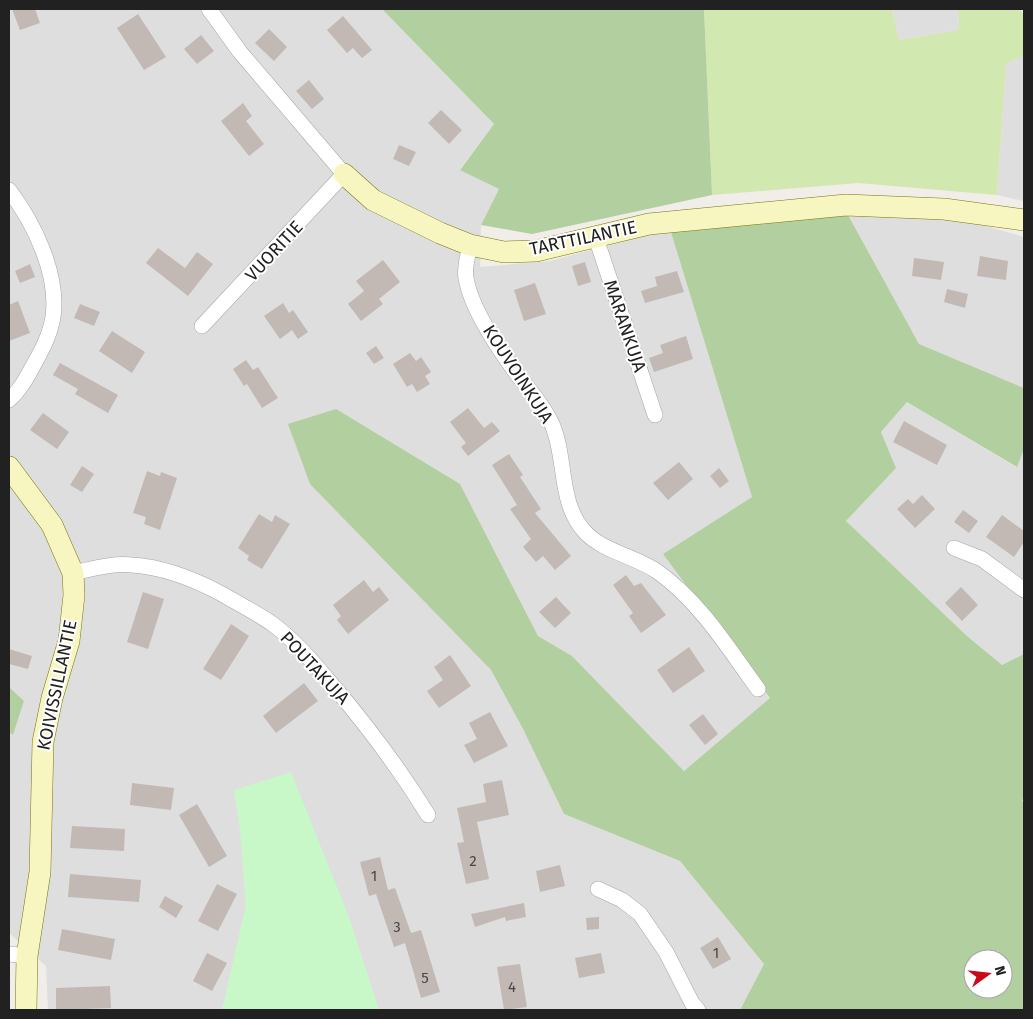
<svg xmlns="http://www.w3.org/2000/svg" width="1033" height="1019" font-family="'Fira Sans',sans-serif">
	<rect width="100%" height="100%" fill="#f1ede8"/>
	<!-- residential -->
	<g fill="#dfdede">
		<path d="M9,9H382L494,124L460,169L499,189L481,225L480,267L550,261L670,229L752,497L663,554L770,698L684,771L572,656L538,636L460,484L310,483L491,670L523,729L564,814L680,861L764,964L740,1010H48L46,966L9,933V732L13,735L24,701L9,687Z"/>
		<path d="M892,9H958L959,30L899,40Z"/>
		<path d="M1024,56V201L997,195L1006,62Z"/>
		<path d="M848,215L961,219L1024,237V388L919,344Z"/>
		<path d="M907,402L1016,467L1024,449V654L1002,665L967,636L846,521L896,468L881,432Z"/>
	</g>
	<!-- grass -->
	<path fill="#d1e9b1" d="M704,9H892L899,40L959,30L958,9H1020L1024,15V56L1006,63L997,195L858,183L712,195Z"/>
	<!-- forest -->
	<g fill="#b1cf9f" fill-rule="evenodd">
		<path d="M382,9H704L712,195L532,234L481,225L499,189L460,170L494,124Z"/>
		<path d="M848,215L919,344L1024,388V449L1017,467L907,402L881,432L896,468L846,521L967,636L1002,665L1024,654V796L1022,801L1024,803V1010H740L764,964L680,861L564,814L523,729L491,670L310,484L288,424L336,409L460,484L538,636L572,656L684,771L770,698L663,554L752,497L670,229ZM973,959H1003V989H973Z"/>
		<path d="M9,687L24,701L13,735L9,732Z"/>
	</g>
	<!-- park -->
	<path fill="#c9f8c8" d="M291,772L349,917L379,1010H222L246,905L240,830L234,790Z"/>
	<!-- building -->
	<g fill="#c2b9b5">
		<path d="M12,9H35L40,23L20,30Z"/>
		<path d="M138,14L166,57L144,70L117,28Z"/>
		<path d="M343,16L372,50L362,58L353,48L347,53L327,30Z"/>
		<path d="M269,29L287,47L274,61L255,43Z"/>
		<path d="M201,35L214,51L197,64L184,49Z"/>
		<path d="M309,80L324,99L312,109L296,91Z"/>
		<path d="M243,103L252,116L246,121L264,144L249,156L221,121Z"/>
		<path d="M441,110L462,130L449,144L428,123Z"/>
		<path d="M399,145L416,152L409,166L393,159Z"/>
		<path d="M158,248L185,268L197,252L213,264L188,296L146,263Z"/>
		<path d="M980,256L1008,261L1006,280L977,276Z"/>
		<path d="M914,258L944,262L941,280L912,276Z"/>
		<path d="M383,260L400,282L379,299L383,304L361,321L348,304L364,291L356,281Z"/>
		<path d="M585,262L591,282L578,286L572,266Z"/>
		<path d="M30,264L35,277L20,283L15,271Z"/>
		<path d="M677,271L684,292L645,303L641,291L657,286L655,277Z"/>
		<path d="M535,283L546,314L524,321L514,290Z"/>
		<path d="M947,289L968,294L965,308L944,302Z"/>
		<path d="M18,301L30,333L9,341V305Z"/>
		<path d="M283,303L289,313L293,310L308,332L298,339L292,330L280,339L264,316Z"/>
		<path d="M80,304L100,312L94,326L74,318Z"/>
		<path d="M112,331L145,352L132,373L99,351Z"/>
		<path d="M686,336L693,359L654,372L649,358L663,353L660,345Z"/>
		<path d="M376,346L384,358L374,364L366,353Z"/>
		<path d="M410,353L416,361L421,357L431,372L425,376L430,384L417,392L412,384L407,387L393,364Z"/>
		<path d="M246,360L253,370L258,367L278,398L262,408L247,384L244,386L233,369Z"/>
		<path d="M60,363L118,395L108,413L75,394L78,389L53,375Z"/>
		<path d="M468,408L484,428L492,422L500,431L468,456L461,447L466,443L450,422Z"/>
		<path d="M43,413L69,432L57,449L30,430Z"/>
		<path d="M904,421L947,445L937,465L893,442Z"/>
		<path d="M509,454L523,475L520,477L541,509L535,513L571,556L555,570L543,556L536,562L523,547L531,539L510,509L517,505L492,465Z"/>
		<path d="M679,462L693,479L668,500L653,483Z"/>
		<path d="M82,466L94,474L82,492L70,485Z"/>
		<path d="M719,468L729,481L720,488L710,476Z"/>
		<path d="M147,471L160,476L161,472L177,478L160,530L144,524L146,517L133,513Z"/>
		<path d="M922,495L935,509L915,528L897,509L908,499L913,504Z"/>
		<path d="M963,510L978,521L969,533L954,522Z"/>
		<path d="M259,514L272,522L275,515L290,524L262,569L247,560L249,556L238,548Z"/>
		<path d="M1002,515L1024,531V542L1014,557L986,537Z"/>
		<path d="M626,575L634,586L641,583L666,615L641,633L629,616L633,613L613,585Z"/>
		<path d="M364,580L373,592L379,587L389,600L348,634L337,620L341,616L333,605Z"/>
		<path d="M961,587L978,605L962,621L945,603Z"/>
		<path d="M143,592L164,599L148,649L127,642Z"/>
		<path d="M556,597L571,613L555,628L539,612Z"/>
		<path d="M231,624L249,636L221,680L203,669Z"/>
		<path d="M689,647L705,671L673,693L657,670Z"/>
		<path d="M9,649L32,656L28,669L9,664Z"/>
		<path d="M450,655L471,686L439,708L427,691L443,680L434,667Z"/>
		<path d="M304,683L318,701L276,733L263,716Z"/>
		<path d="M490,712L508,746L474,763L464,745L477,739L469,723Z"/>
		<path d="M703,714L718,734L705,745L689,725Z"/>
		<path d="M502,780L509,815L477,822L489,879L466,884L457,843L464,842L457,808L486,802L483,784Z"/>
		<path d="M132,783L174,788L171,810L130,805Z"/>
		<path d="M197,804L227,856L209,867L179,815Z"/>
		<path d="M72,826L125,829L124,851L70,848Z"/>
		<path d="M380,857L388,890L395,888L411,933L421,930L440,992L421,998L405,943L394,947L376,894L369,896L360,862Z"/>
		<path d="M560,865L565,886L540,892L536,871Z"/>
		<path d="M70,874L141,880L139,902L68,897Z"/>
		<path d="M217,884L237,894L218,931L198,921Z"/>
		<path d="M165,896L183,906L176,918L159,907Z"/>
		<path d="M524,903L526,917L506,921L505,917L475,927L471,914Z"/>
		<path d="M599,917V929L587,930L586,918Z"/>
		<path d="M62,929L115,939L111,960L58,950Z"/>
		<path d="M718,937L731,959L713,969L700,948Z"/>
		<path d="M207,953L227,963L212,991L193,981Z"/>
		<path d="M601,953L605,973L579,978L575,958Z"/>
		<path d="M520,964L527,1007L504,1010L497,967Z"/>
		<path d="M110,986L111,1008L56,1010V988Z"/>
	</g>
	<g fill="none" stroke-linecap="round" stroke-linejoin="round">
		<!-- street casing -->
		<g stroke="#a5a5a5" stroke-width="16">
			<g id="street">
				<path d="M9,190C34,223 59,274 53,317C50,335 42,350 33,366C26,379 20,390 9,400"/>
				<path d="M596,238L655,415"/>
				<path d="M470,245C468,255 464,268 466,278C471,309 501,353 520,378C532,393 544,407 552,424C567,459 558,503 585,532C602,551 637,557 658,572C700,602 728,648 758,689"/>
				<path d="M202,326L344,174L240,52L209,9"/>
				<path d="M954,548L982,559L1024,590"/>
				<path d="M73,573C92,569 112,563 132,565C164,567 194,579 222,594C239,604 257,613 274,625C295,641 312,661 329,681C366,724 399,768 428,815"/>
				<path d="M598,889L622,900L640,914L666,952L692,1003L698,1010"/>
				<path d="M9,954L27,956"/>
			</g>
		</g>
		<!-- secondary casing -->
		<g stroke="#767809" stroke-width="22">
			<g id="secondary">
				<path d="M344,174L373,200L440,233L470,245L504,252L536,251L649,224L846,205L944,209L1024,220"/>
				<path d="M9,467L52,525L73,573L74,595L69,641L52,698L43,742L40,872L27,956L26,1010"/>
			</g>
		</g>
		<!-- street -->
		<use href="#street" stroke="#fff" stroke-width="15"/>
		<!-- secondary -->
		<use href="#secondary" stroke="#f8f6c0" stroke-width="21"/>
	</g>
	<g text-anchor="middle" stroke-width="4" stroke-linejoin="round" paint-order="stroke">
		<!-- number labels -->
		<g font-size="15" fill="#494746">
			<text x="473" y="866">2</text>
			<text x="374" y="881">1</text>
			<text x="397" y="932">3</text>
			<text x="716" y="958">1</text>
			<text x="425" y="983">5</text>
			<text x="512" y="992">4</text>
		</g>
		<!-- street labels -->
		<g font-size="18" fill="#212121" stroke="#fff">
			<text transform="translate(583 238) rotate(-12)" y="6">TARTTILANTIE</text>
			<text transform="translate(274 251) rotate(-47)" y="6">VUORITIE</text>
			<text transform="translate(625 326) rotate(71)" y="6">MARANKUJA</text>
			<text transform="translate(518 374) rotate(57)" y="6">KOUVOINKUJA</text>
			<text transform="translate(315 668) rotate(47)" y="6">POUTAKUJA</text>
			<text transform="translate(57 685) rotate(-78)" y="6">KOIVISSILLANTIE</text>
		</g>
	</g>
	<!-- border -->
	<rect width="1033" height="1019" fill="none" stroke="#212121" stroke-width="20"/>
	<!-- north arrow -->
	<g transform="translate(988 974) rotate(75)"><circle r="24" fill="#ffffff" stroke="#a6a6a6"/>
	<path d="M0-4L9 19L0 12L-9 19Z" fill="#cb0719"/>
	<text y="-8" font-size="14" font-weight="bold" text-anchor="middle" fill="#212121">N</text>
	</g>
</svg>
